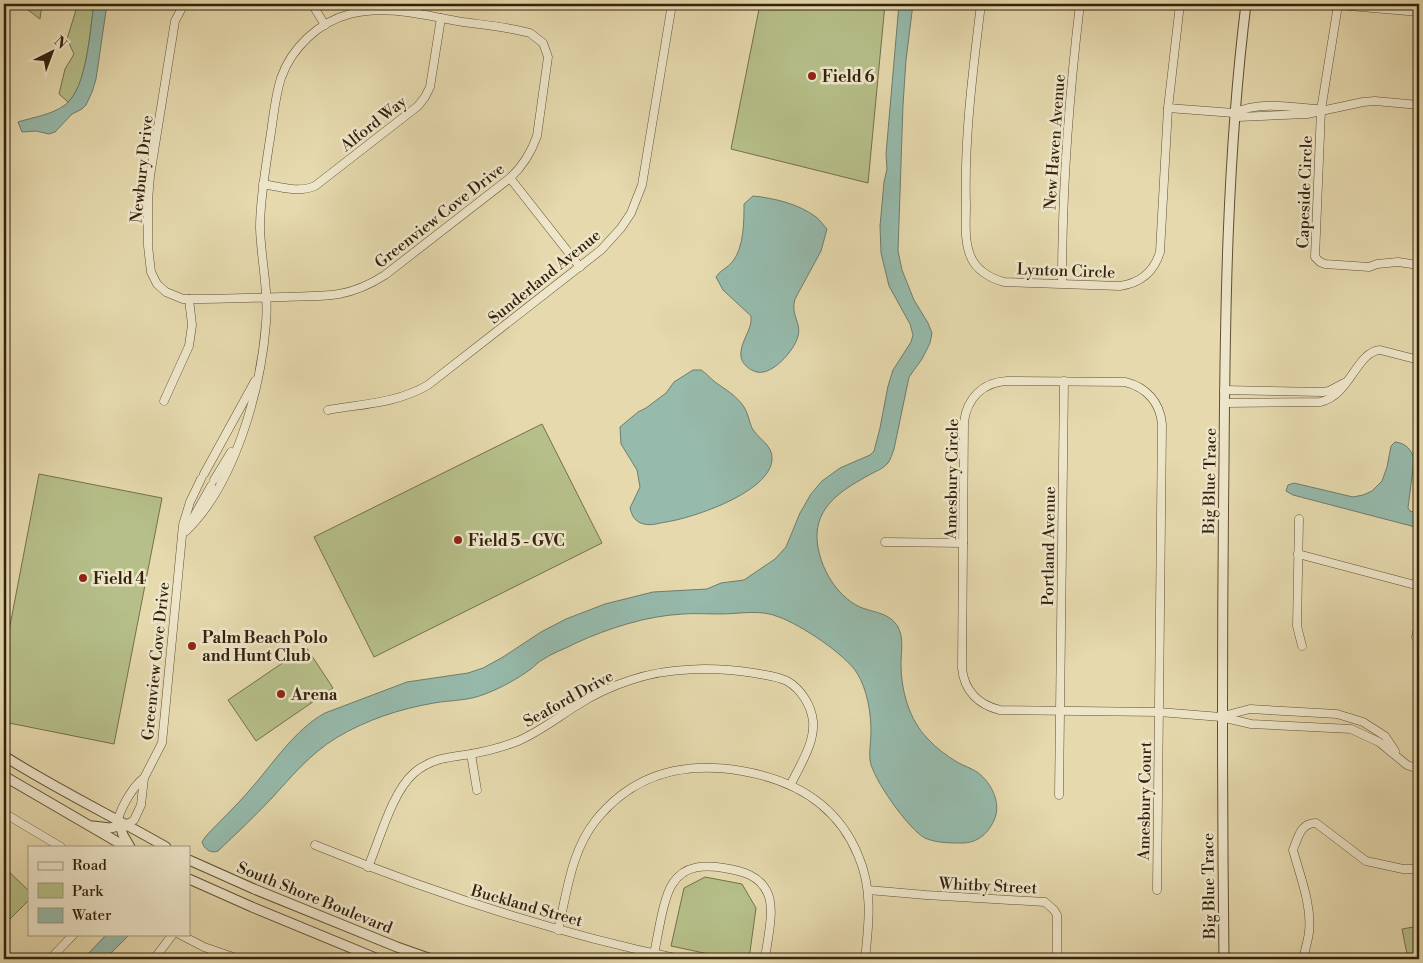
<svg xmlns="http://www.w3.org/2000/svg" width="1423" height="963" font-family="'Libre Bodoni',serif">
	<rect width="100%" height="100%" fill="#e5d9ad"/>
	<filter id="stains"><feTurbulence type="fractalNoise" baseFrequency=".004" numOctaves="4"/><feColorMatrix values="0 0 0 0 .2 0 0 0 0 .09 0 0 0 0 .02 0 0 0 .5 -.17"/></filter>
	<radialGradient id="worn" r=".72"><stop offset=".6" stop-color="#630" stop-opacity="0"/><stop offset="1" stop-color="#630" stop-opacity=".3"/></radialGradient>
	<!-- green -->
	<g fill="#b6bf89" stroke="#74704a">
		<path d="M20,4H42L40,19Z"/>
		<path d="M94,4C90,29 87,86 68,102L59,94L65,69L74,54L67,39L76,10Z"/>
		<path d="M760,4H885L868,183L731,149Z"/>
		<path d="M542,424L602,543L374,657L314,537Z"/>
		<path d="M39,474L162,498L114,744L4,722V657Z"/>
		<path d="M306,647L333,688L256,741L228,700Z"/>
		<path d="M4,867L29,891V900L4,925Z"/>
		<path d="M705,877L742,884L756,908L749,959H732L671,946L684,888Z"/>
		<path d="M1419,926V959H1408L1402,929Z"/>
	</g>
	<!-- water -->
	<g fill="#96baac" stroke="#6e7d6c">
		<path d="M94,4H107L96,79L92,92L86,105L82,109L72,114L55,132L49,134L36,131L22,132L18,122C34,117 51,115 65,105C87,89 90,30 94,4Z"/>
		<path d="M899,4H913L906,60L903,105L898,251L902,270L914,300L928,323L932,333L930,343L922,359L909,377L894,449C892,454 891,459 888,463C883,469 876,471 869,475C846,488 819,503 817,533C816,561 834,595 860,607C874,613 889,612 898,627C904,638 901,652 901,664C901,690 909,720 928,739C936,748 947,756 957,762C964,766 971,768 977,772C991,782 1001,802 995,818C989,833 978,843 962,843C950,843 936,843 925,838C909,830 872,778 870,760C869,751 871,741 871,731C871,712 867,689 857,673C845,654 801,625 779,617C760,609 740,614 720,614C708,614 695,613 683,614C646,616 609,628 576,643C565,649 552,653 542,660C538,662 535,666 531,669C517,679 501,688 485,694C468,701 451,700 434,703C399,709 366,720 336,738C310,754 291,777 271,799C254,817 236,834 218,851C211,854 204,849 202,842L206,836C220,821 236,806 249,791C272,765 295,729 325,713L407,682L468,673L483,668L503,657L541,632L566,619L605,604L653,592L707,589L721,583L744,580L775,559L786,547L800,513L811,494L822,481L840,468L870,455L874,451L880,428L888,386L893,370L911,342L913,335L910,324L889,286L881,253L880,226L884,182L887,169L886,154Z"/>
		<path d="M753,196C774,198 799,204 816,217C820,220 823,225 827,229L821,251L795,299C790,315 802,323 798,336C795,350 770,379 754,371C748,369 742,363 741,357C739,342 753,330 751,316L723,290L716,277C720,270 728,268 733,261C744,247 744,221 744,204Z"/>
		<path d="M693,370H701C706,373 710,378 715,382C726,390 736,395 744,407C748,413 749,421 752,428C758,439 773,445 772,459C771,492 693,518 666,522C659,523 651,526 644,524C635,522 632,516 630,508L640,487L637,470L621,444L620,427L638,412L646,408L666,393L674,382Z"/>
		<path d="M1395,442C1406,443 1412,450 1414,460L1408,508L1410,511L1419,514V528L1293,495L1286,491L1288,485L1294,483L1353,497L1363,495L1372,491L1382,481L1387,467L1391,446Z"/>
		<path d="M107,934H130L105,959H83Z"/>
	</g>
	<g fill="none" stroke-linecap="round" stroke-linejoin="round">
		<!-- minor casing -->
		<g stroke="#604f34" stroke-width="9">
			<g id="minor">
				<path d="M184,4L175,21L150,176L148,201V246L151,272L157,284L166,292L183,299H189C220,299 251,298 282,297C301,296 320,297 339,294C356,291 371,284 385,275L510,178C523,166 531,153 537,136L548,57L543,43L530,33C508,27 485,25 463,22C427,16 386,4 350,14C319,22 292,47 281,78C274,100 273,123 269,145C265,173 260,200 260,228C261,260 269,291 266,323C261,389 235,484 186,531"/>
				<path d="M312,4L325,25"/>
				<path d="M981,4C973,70 964,138 966,205C966,221 964,239 970,255C975,269 989,278 1004,282L1120,286C1140,283 1154,272 1160,252L1168,108L1180,4"/>
				<path d="M1419,12L1338,5L1321,110L1315,257L1320,262L1325,264L1369,267L1377,264L1398,262L1419,265"/>
				<path d="M1168,108L1234,113L1238,117L1307,114L1363,102L1375,101L1419,105"/>
				<path d="M1234,113C1259,101 1290,107 1316,109"/>
				<path d="M510,178L580,267"/>
				<path d="M263,184C280,187 299,193 315,186L418,106L425,97L430,87L441,18"/>
				<path d="M1062,283C1062,189 1069,96 1080,4"/>
				<path d="M1224,390L1323,392L1329,391L1344,383"/>
				<path d="M164,401L189,346L192,325L189,299"/>
				<path d="M1224,403L1320,402C1350,396 1356,352 1380,350L1419,360"/>
				<path d="M328,410C362,404 398,403 428,385L601,250L621,228L631,213L642,185L672,4"/>
				<path d="M204,474L255,381"/>
				<path d="M214,480L231,452"/>
				<path d="M1299,519L1297,626L1302,646"/>
				<path d="M188,527L211,486"/>
				<path d="M885,542L963,543"/>
				<path d="M1298,554L1419,586"/>
				<path d="M1416,637L1419,623"/>
				<path d="M1223,716L1250,709L1337,714L1363,722L1385,736L1395,751"/>
				<path d="M471,754L477,790"/>
				<path d="M1059,795L1064,381"/>
				<path d="M4,813L61,847"/>
				<path d="M118,819C122,806 133,786 144,778"/>
				<path d="M128,824L134,820L141,805L144,778L162,743L183,525L190,502L201,479"/>
				<path d="M315,845C433,893 554,933 680,959"/>
				<path d="M368,867C380,839 392,792 414,773C431,758 450,757 471,754C487,751 503,747 518,741C539,732 557,718 576,706C593,695 612,686 631,680C669,667 715,667 754,673C765,675 777,676 787,681C801,689 811,705 813,721C815,743 800,765 791,784"/>
				<path d="M868,890L926,895L1045,902L1054,910L1057,915V959"/>
				<path d="M1157,890L1162,424C1160,402 1146,387 1125,382L1007,381C983,382 967,398 964,422L962,668C964,690 978,705 1000,710L1159,712L1221,717L1251,724L1351,729L1379,742L1407,765L1419,769"/>
				<path d="M558,930C567,893 571,851 596,820C634,773 684,761 742,771C794,780 837,804 858,855C873,889 869,923 865,959"/>
				<path d="M179,934L204,947L239,959"/>
				<path d="M654,954C658,936 663,897 673,883C685,865 704,865 724,868C742,871 760,875 768,894C775,911 767,941 765,959"/>
				<path d="M50,959L74,934"/>
				<path d="M154,959L173,934"/>
				<path d="M1303,959C1305,950 1308,941 1309,932C1312,905 1300,876 1293,850C1298,838 1300,823 1316,823L1366,861L1403,869H1419"/>
			</g>
		</g>
		<!-- tertiary casing -->
		<g stroke="#604f34" stroke-width="11">
			<g id="tertiary">
				<path d="M4,756C56,789 112,816 166,847"/>
				<path d="M4,776L126,847"/>
				<path d="M119,822L123,835L130,847"/>
				<path d="M93,826L110,828L128,824"/>
				<path d="M189,860L254,889L397,947L431,959"/>
				<path d="M189,879L252,907L378,959"/>
				<path d="M1224,959C1222,794 1222,629 1224,464C1225,310 1227,157 1246,4"/>
			</g>
		</g>
		<!-- minor -->
		<use href="#minor" stroke="#eee6ca" stroke-width="8"/>
		<!-- tertiary -->
		<use href="#tertiary" stroke="#eee6ca" stroke-width="9"/>
	</g>
	<!-- markers -->
	<g fill="#8f2418" stroke="#eee6ca" stroke-width="2">
		<circle cx="812" cy="76" r="5"/>
		<circle cx="458" cy="540" r="5"/>
		<circle cx="83" cy="578" r="5"/>
		<circle cx="192" cy="646" r="5"/>
		<circle cx="281" cy="694" r="5"/>
	</g>
	<g text-anchor="middle" stroke-width="5" stroke-linejoin="round" paint-order="stroke">
		<!-- poi labels -->
		<g font-size="16" font-weight="bold" fill="#33210c" stroke="#eee6ca" text-anchor="start">
			<text x="822" y="82">Field 6</text>
			<text x="468" y="546">Field 5 - GVC</text>
			<text x="93" y="584">Field 4</text>
			<text x="202" y="643">Palm Beach Polo<tspan x="202" dy="18">and Hunt Club</tspan></text>
			<text x="291" y="700">Arena</text>
		</g>
		<!-- street labels -->
		<g font-size="16" fill="#33210c" stroke="#eee6ca">
			<text transform="translate(373 123) rotate(-38)" y="6">Alford Way</text>
			<text transform="translate(1054 142) rotate(-86)" y="6">New Haven Avenue</text>
			<text transform="translate(141 169) rotate(-84)" y="6">Newbury Drive</text>
			<text transform="translate(1304 192) rotate(-88)" y="6">Capeside Circle</text>
			<text transform="translate(439 215) rotate(-38)" y="6">Greenview Cove Drive</text>
			<text transform="translate(1066 270) rotate(2)" y="6">Lynton Circle</text>
			<text transform="translate(544 276) rotate(-39)" y="6">Sunderland Avenue</text>
			<text transform="translate(951 479) rotate(-89)" y="6">Amesbury Circle</text>
			<text transform="translate(1209 481) rotate(-89)" y="6">Big Blue Trace</text>
			<text transform="translate(1048 546) rotate(-89)" y="6">Portland Avenue</text>
			<text transform="translate(155 661) rotate(-84)" y="6">Greenview Cove Drive</text>
			<text transform="translate(568 698) rotate(-29)" y="6">Seaford Drive</text>
			<text transform="translate(1144 801) rotate(-89)" y="6">Amesbury Court</text>
			<text transform="translate(988 885) rotate(3)" y="6">Whitby Street</text>
			<text transform="translate(1208 886) rotate(-91)" y="6">Big Blue Trace</text>
			<text transform="translate(315 897) rotate(22)" y="6">South Shore Boulevard</text>
			<text transform="translate(527 905) rotate(16)" y="6">Buckland Street</text>
		</g>
	</g>
	<!-- margin -->
	<rect width="1423" height="963" fill="none" stroke="#e5d9ad" stroke-width="20"/>
	<rect x="5" y="5" width="1413" height="953" fill="none" stroke="#33210c" stroke-width="2.5"/>
	<rect x="10" y="10" width="1403" height="943" fill="none" stroke="#33210c"/>
	<!-- legend -->
	<rect x="28" y="846" width="162" height="90" fill="#eee6ca" stroke="#a3977e"/>
	<rect x="38" y="862" width="25" height="8" fill="#eee6ca" stroke="#a3977e"/>
	<text x="72" y="870" font-size="15" fill="#33210c">Road</text>
	<rect x="38" y="883" width="25" height="15" fill="#b6bf89" stroke="#a3977e"/>
	<text x="72" y="896" font-size="15" fill="#33210c">Park</text>
	<rect x="38" y="908" width="25" height="15" fill="#96baac" stroke="#a3977e"/>
	<text x="72" y="920" font-size="15" fill="#33210c">Water</text>
	<!-- north arrow -->
	<g transform="translate(52 52) rotate(42)" stroke="#eee6ca" stroke-width="4" paint-order="stroke">
	<path d="M0-4L9 19L0 12L-9 19Z" fill="#33210c"/>
	<text y="-8" font-size="14" font-weight="bold" text-anchor="middle" fill="#33210c">N</text>
	</g>
	<rect width="100%" height="100%" filter="url(#stains)"/>
	<rect width="100%" height="100%" fill="url(#worn)"/>
</svg>
